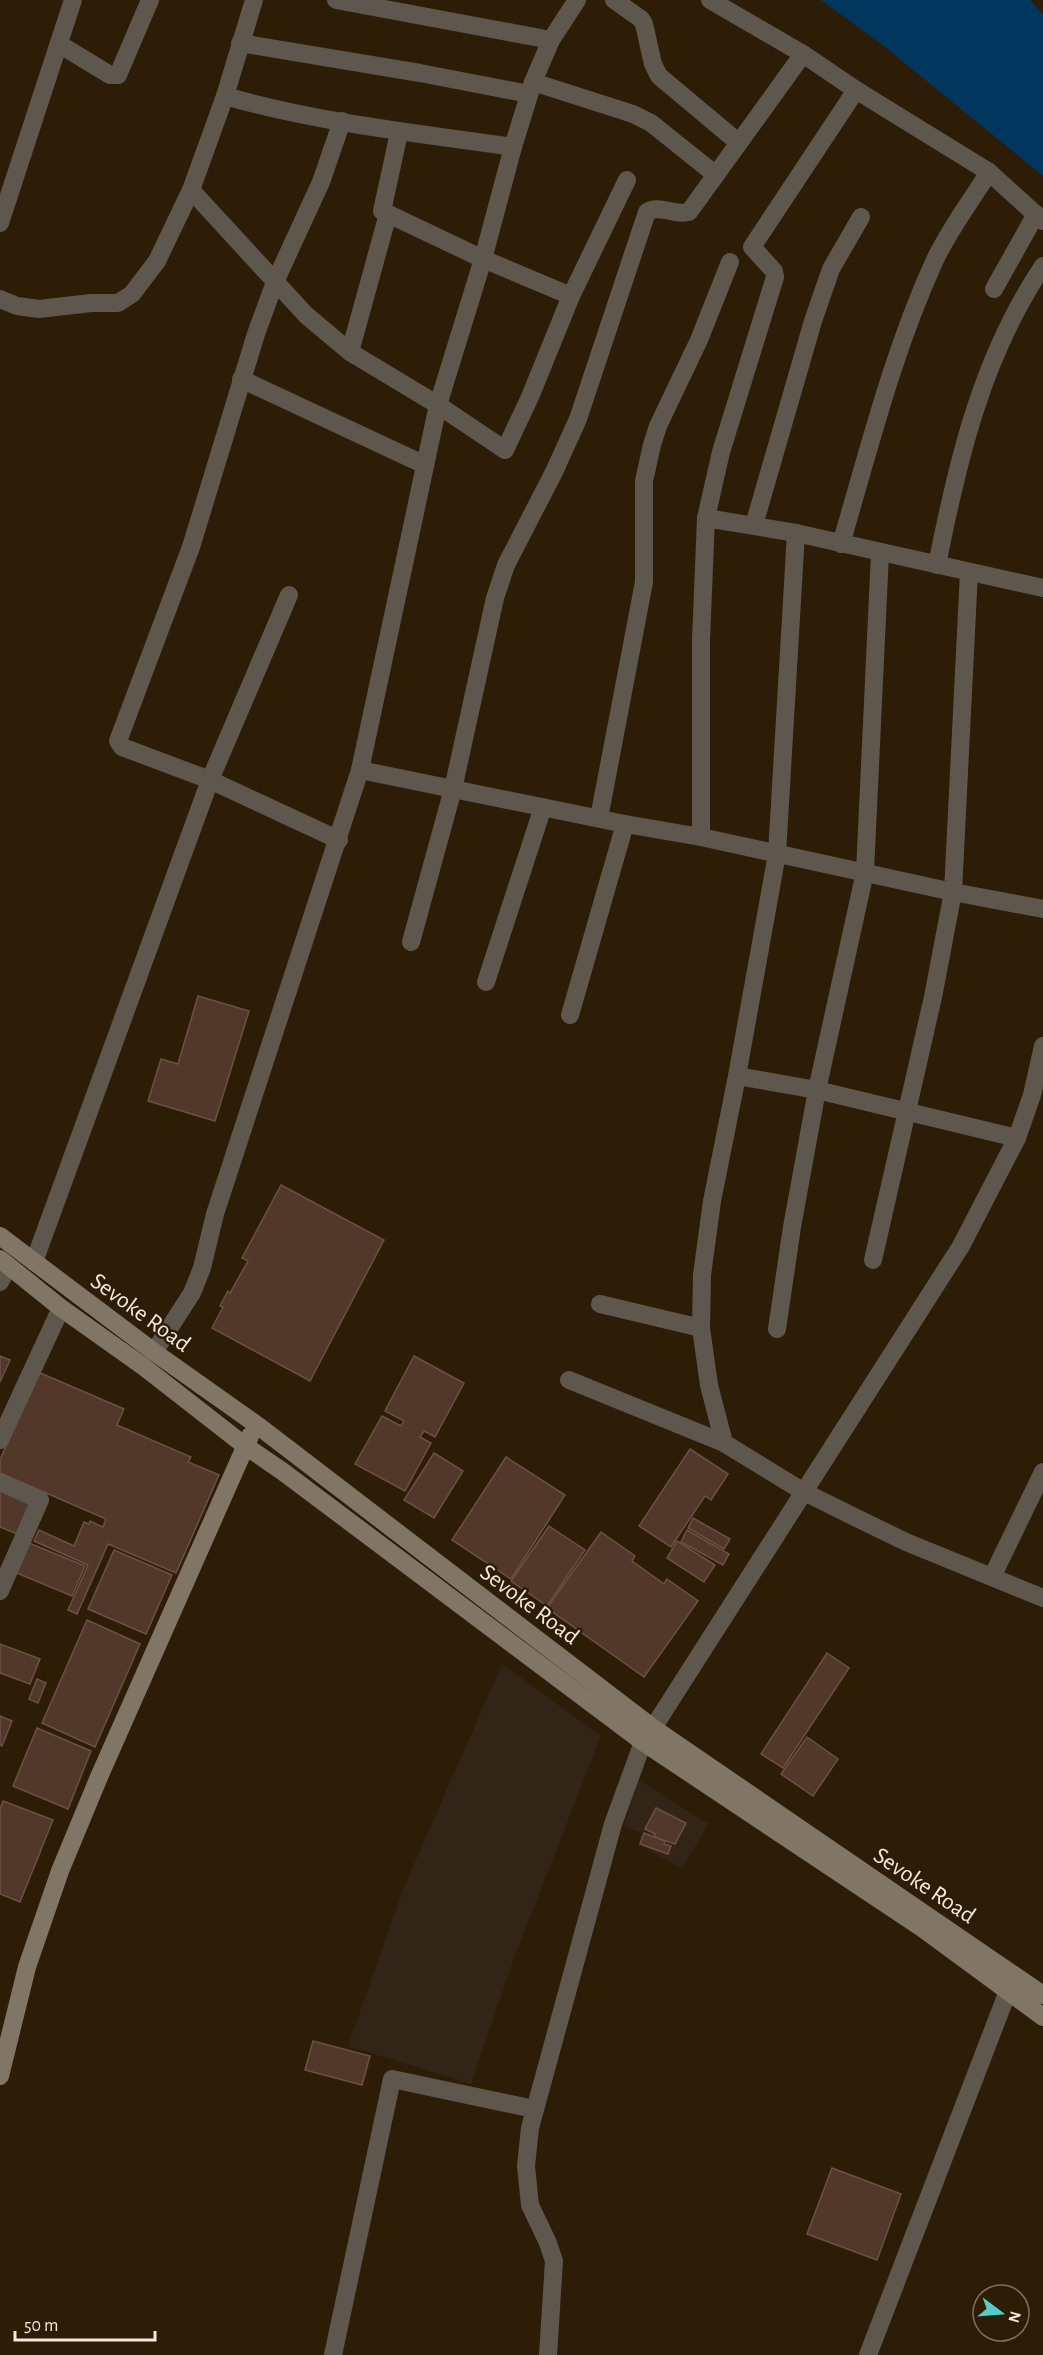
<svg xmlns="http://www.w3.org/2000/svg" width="1043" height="2355" font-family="'Alegreya Sans',sans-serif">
	<rect width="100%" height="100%" fill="#2d1d07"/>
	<!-- commercial -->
	<g fill="#322518">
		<path d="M502,1664L601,1736L514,1958L471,2084L348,2046L404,1887Z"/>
		<path d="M638,1779L708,1824L682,1869L639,1844L642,1833L624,1827Z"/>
	</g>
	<!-- water -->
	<path fill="#01375e" d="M821,0H1030L1043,14V176L885,47Z"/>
	<!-- building -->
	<g fill="#51382b" stroke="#6b5143" stroke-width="1.5">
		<path d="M198,996L249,1011L215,1121L148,1101L161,1059L178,1064Z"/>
		<path d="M281,1185L384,1240L310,1381L212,1328L223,1307L220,1306L228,1291L230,1293L248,1261L242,1258Z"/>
		<path d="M0,1356L10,1360L0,1382Z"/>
		<path d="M414,1356L464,1383L435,1437L424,1431L420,1437L431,1443L405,1491L355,1464L382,1416L401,1426L404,1421L385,1411Z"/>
		<path d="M38,1372L124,1409L117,1425L191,1457L188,1462L219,1475L176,1573L108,1544L77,1614L68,1610L88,1565L34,1541L39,1530L74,1546L84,1522L89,1524L90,1521L103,1527L106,1519L0,1473V1460Z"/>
		<path d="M690,1449L728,1474L711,1500L705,1496L671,1547L639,1526Z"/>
		<path d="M434,1453L463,1471L434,1518L404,1500Z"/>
		<path d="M506,1457L565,1495L511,1579L452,1540Z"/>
		<path d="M0,1490L30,1503L17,1534L0,1527Z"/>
		<path d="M693,1518L730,1539L724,1549L688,1528Z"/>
		<path d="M549,1526L585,1550L547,1606L511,1581Z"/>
		<path d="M687,1530L729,1554L723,1565L681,1542Z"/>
		<path d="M601,1532L635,1556L632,1561L664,1584L667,1579L698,1601L644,1677L547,1608Z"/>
		<path d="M677,1541L715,1565L704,1582L667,1558Z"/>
		<path d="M29,1543L85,1566L72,1596L17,1573Z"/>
		<path d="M114,1550L172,1575L146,1634L88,1609Z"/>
		<path d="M87,1620L140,1644L95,1747L42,1723Z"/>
		<path d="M0,1644L40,1659L30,1684L0,1673Z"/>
		<path d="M827,1653L849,1668L783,1768L761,1754Z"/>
		<path d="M37,1679L46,1683L38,1703L29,1699Z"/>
		<path d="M0,1716L12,1721L2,1746L0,1745Z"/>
		<path d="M37,1728L91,1751L68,1809L13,1786Z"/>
		<path d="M807,1737L838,1759L813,1796L781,1774Z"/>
		<path d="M3,1801L53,1820L20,1902L0,1894V1809Z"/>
		<path d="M656,1808L686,1823L675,1844L654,1837L655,1834L645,1829Z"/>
		<path d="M644,1833L665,1841L664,1844L671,1846L668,1854L640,1844Z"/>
		<path d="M313,2041L370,2056L362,2085L305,2070Z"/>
		<path d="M832,2168L901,2194L877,2260L807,2234Z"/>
	</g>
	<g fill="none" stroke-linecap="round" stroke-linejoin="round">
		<!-- street -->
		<g stroke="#5e574d" stroke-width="18">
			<path d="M336,0L551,40"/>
			<path d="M614,0L641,19L644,24L653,64L659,76L739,143"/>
			<path d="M710,0L803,54L856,90L989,172L1043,221"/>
			<path d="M240,43L420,73L529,94"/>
			<path d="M59,44L110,75H118L150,0"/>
			<path d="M533,82L633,114L651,123L716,175"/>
			<path d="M225,96C319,123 416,133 513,147"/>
			<path d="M399,133L382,211L483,259L571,296"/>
			<path d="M191,190L306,315L350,352L438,405L505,450L530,397L571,296L627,180"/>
			<path d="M0,223L73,0"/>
			<path d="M994,289L1036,214"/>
			<path d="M0,299L17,306L39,309L91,303H118L132,294L157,261L191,190L225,96L254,0"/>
			<path d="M350,352L388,214"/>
			<path d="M241,379L425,465"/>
			<path d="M706,518L796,533L1043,588"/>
			<path d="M754,525L813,321L831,269L861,217"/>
			<path d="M841,544C869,449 893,352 934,262C948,231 971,201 989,172"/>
			<path d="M937,565C958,459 982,357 1043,266"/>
			<path d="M360,770L625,824L701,837L953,892L1043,909"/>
			<path d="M599,818L644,582V481L652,445L658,426L699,340L730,262"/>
			<path d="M701,837V640L706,518L721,452L775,277L774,271L752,247L856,90"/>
			<path d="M339,840L210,780L122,747L118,741L191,547L256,334L275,282L321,182L342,121"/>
			<path d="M411,942L453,789L495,598L506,565L554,472L578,419L647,212C658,204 676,216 689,212L803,54"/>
			<path d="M486,982L543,807"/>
			<path d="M570,1015L625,824"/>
			<path d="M737,1076L817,1090L1017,1138"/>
			<path d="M873,1260L933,997L953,892L969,572"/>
			<path d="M34,1262L210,780L289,595"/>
			<path d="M0,1282L8,1266"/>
			<path d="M600,1304L701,1328"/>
			<path d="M777,1329L792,1227L817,1090L865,872L880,553"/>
			<path d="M154,1352L192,1293L202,1268L215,1214L360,770L438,405L483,259L513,147L533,82L551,40L577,0"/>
			<path d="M569,1380L724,1443L804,1492L873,1526L906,1542L1043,1598"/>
			<path d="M0,1440L61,1308"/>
			<path d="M724,1443L709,1385L701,1328L702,1275L712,1201L737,1076L777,854L796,533"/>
			<path d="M0,1482L40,1500L0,1591"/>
			<path d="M992,1577L1043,1472"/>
			<path d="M653,1728L961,1246L1017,1138L1032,1095L1043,1046"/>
			<path d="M333,2355L392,2079L534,2109"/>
			<path d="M548,2355L554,2261L548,2243L530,2205L526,2166L530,2128L613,1824L643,1742"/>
			<path d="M868,2355L1008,1991"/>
		</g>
		<!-- secondary -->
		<g stroke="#817665" stroke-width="18">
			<path d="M0,1236L154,1352L257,1425L653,1728L1043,1995"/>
			<path d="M0,1259L61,1308L144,1367L244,1445L282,1471L643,1742L922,1928L1043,2017"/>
			<path d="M0,2076L27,1967L60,1871L99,1777L250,1436"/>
		</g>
	</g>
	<g text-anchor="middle" stroke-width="5" stroke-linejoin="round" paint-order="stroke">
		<!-- street labels -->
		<g font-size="24" fill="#f3e9dc" stroke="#2d1d07">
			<text transform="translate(141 1312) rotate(36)" y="8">Sevoke Road</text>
			<text transform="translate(530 1604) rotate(37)" y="8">Sevoke Road</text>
			<text transform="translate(925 1885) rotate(34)" y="8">Sevoke Road</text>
		</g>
	</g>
	<!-- north arrow -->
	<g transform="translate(1001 2313) rotate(106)"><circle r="28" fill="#2d1d07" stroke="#7c6f5c" stroke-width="1.5"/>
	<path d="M0-4.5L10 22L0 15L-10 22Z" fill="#53cdc9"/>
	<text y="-9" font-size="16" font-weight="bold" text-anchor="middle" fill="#f3e9dc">N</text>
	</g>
	<!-- scale -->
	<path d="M15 2331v9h140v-9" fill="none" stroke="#f3e9dc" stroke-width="3"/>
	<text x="24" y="2331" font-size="18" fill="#f3e9dc" stroke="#2d1d07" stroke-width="4.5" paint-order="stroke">50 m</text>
</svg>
